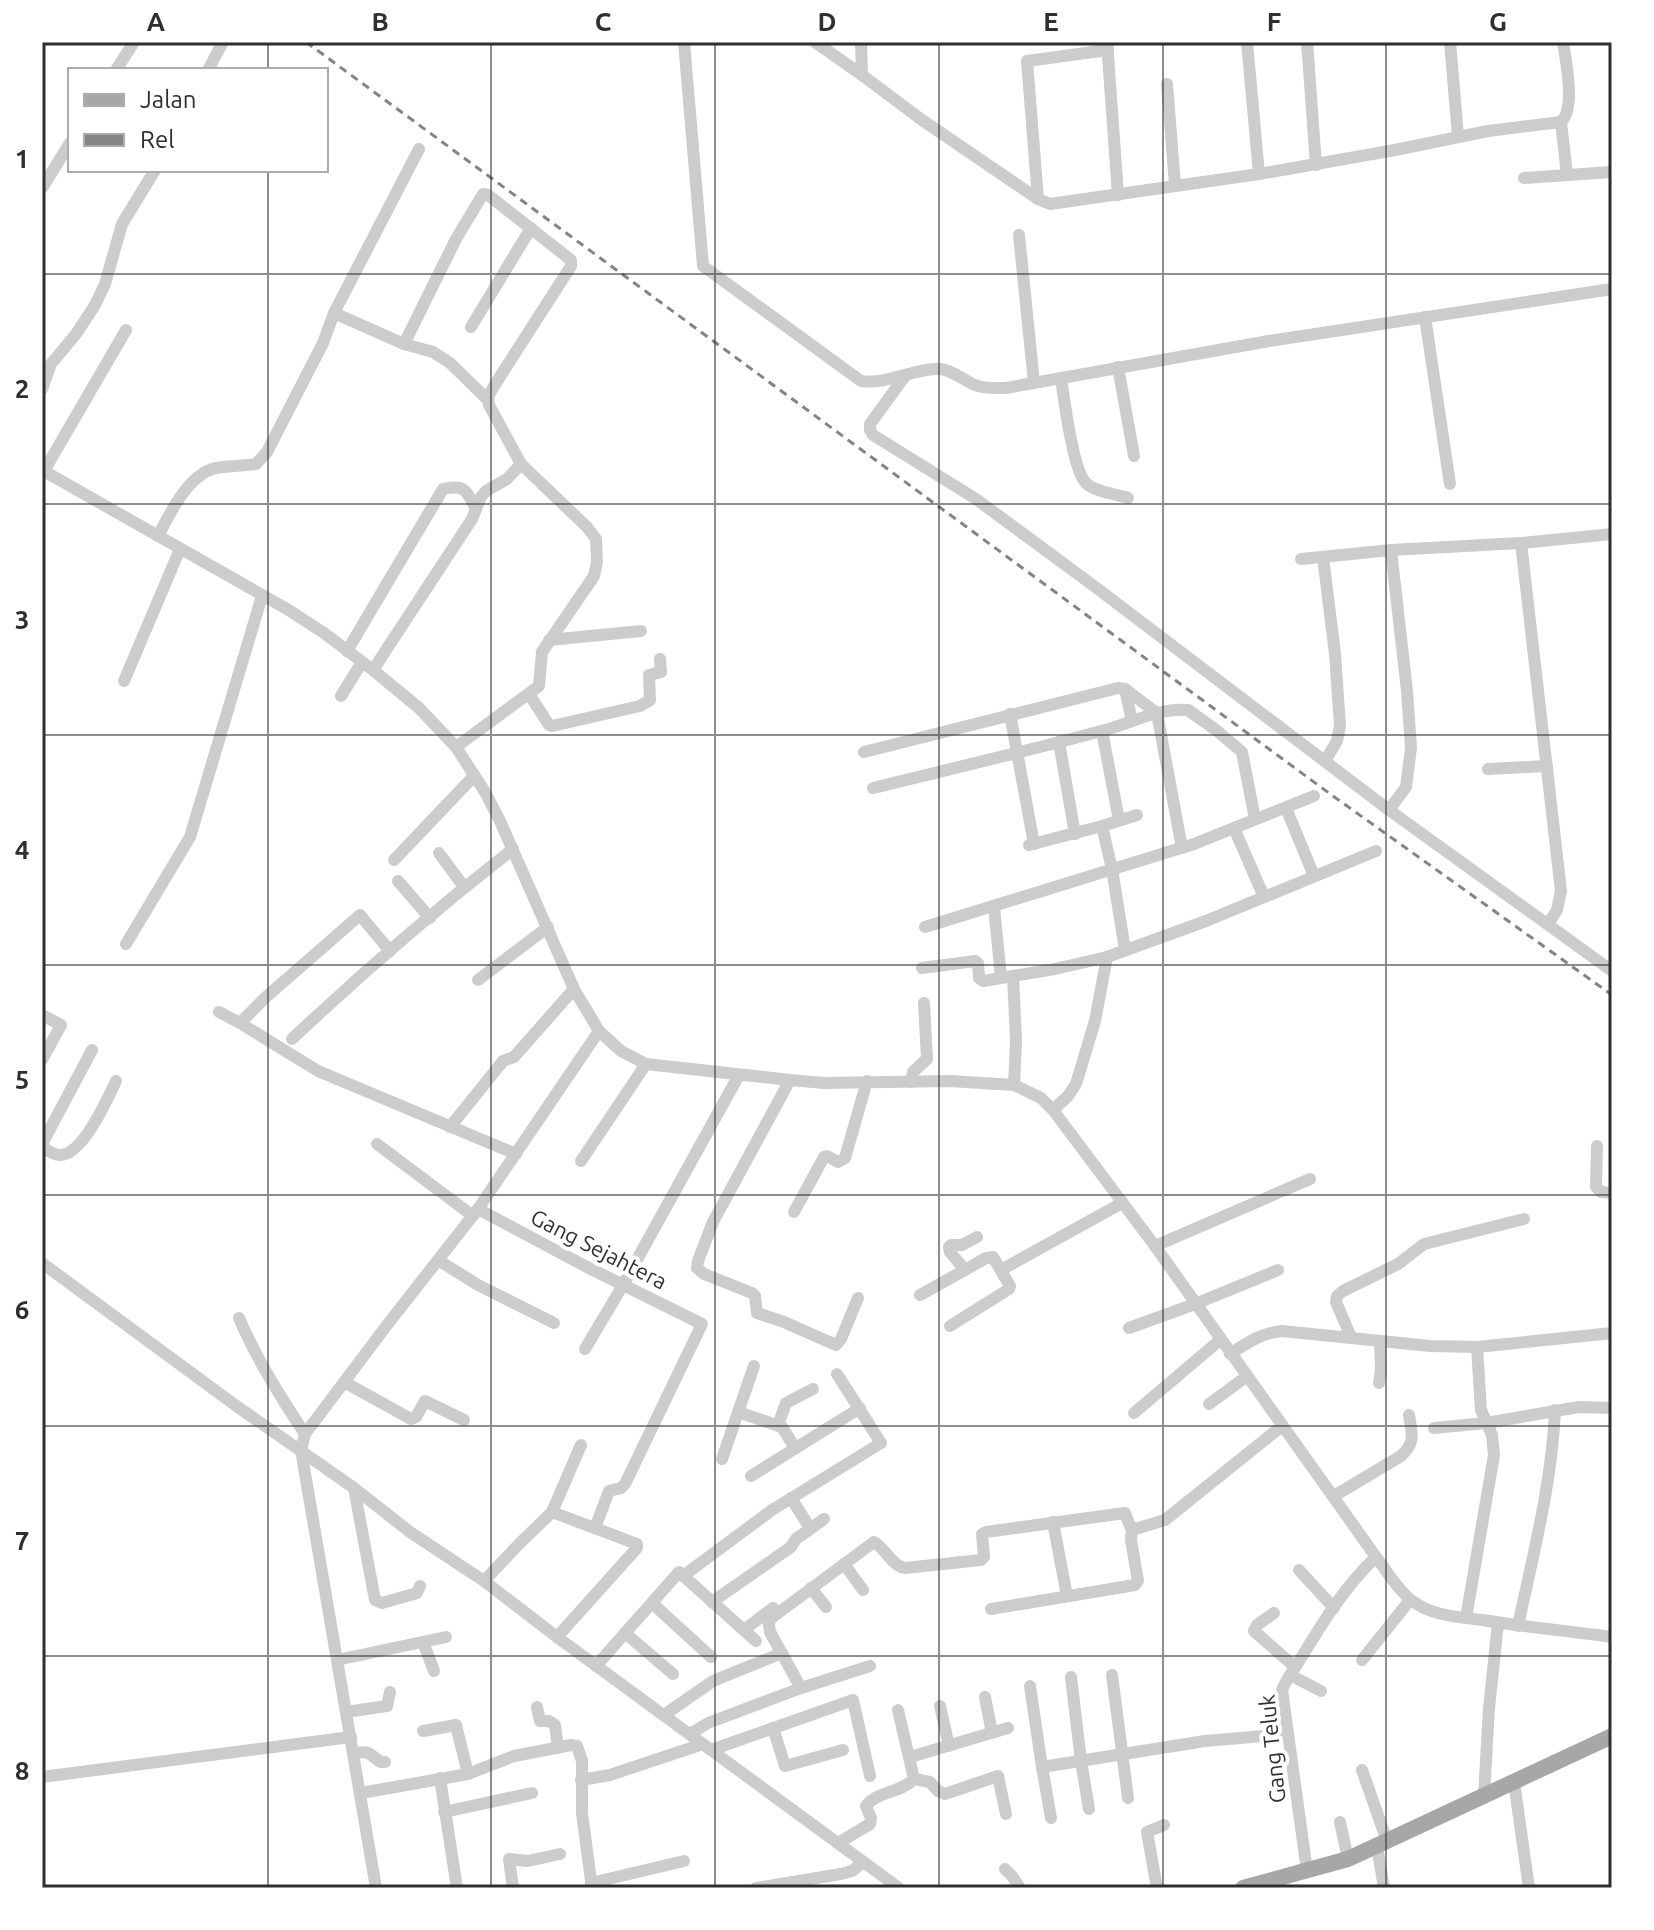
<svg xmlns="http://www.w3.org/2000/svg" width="1654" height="1930" font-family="Ubuntu,sans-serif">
	<rect width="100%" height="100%" fill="#fff"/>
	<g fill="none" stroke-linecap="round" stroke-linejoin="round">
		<!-- minor -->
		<g stroke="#ccc" stroke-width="12">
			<path d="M684,42L703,266L861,381C887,385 917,367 941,369C954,371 963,380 975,385C985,389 995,388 1006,388L1269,341L1612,289"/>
			<path d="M815,42L862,75"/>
			<path d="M861,42L862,75L922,120L1038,199L1050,204L1259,174L1395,150L1488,131L1561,122L1567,175"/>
			<path d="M1107,42L1118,195"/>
			<path d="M1247,42L1259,174"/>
			<path d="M1307,42L1316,165"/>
			<path d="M1450,42L1458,136"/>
			<path d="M116,70L134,42"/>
			<path d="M208,70L223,42"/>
			<path d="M1167,84L1175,185"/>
			<path d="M1561,122C1576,107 1566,63 1563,42"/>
			<path d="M1524,178L1612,172"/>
			<path d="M42,188L70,143"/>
			<path d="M1038,199L1027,61L1108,50"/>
			<path d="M1019,235L1034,383"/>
			<path d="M334,313L404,344L433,352L450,363L488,400"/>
			<path d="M1425,317L1450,484"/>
			<path d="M471,327L531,228"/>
			<path d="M404,344L456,239L483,194L488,195L571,260V266L494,386L488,397L489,405L521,464L587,527L596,539L597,562L594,576L542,652L539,686L456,747"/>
			<path d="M1118,367L1134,456"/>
			<path d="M905,376L870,424V430L873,435L976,499L1094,586L1389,810L1612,971"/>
			<path d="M1061,378C1064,398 1073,471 1086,483C1095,492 1115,494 1128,498"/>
			<path d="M42,389L51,364L76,334L95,305L105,284L122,224L155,170"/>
			<path d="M42,470L287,609L324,633L373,670L419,708L456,747L485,792L500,821L574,989L599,1031L621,1051L646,1064L790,1080L824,1083L950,1081L1014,1085L1041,1098L1053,1110L1155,1246L1376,1557C1387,1571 1397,1589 1411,1600C1431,1616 1458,1617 1482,1620C1525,1627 1569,1631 1612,1637"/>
			<path d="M44,471L126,330"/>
			<path d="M158,536C170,514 186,478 212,469C222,466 245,466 256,464L267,452L323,343L334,313L419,149"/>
			<path d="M1521,543L1561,891L1557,910L1548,924"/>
			<path d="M1323,557L1335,654L1340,726L1337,741L1325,761"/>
			<path d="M1301,559L1391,550L1521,543L1612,534"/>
			<path d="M549,640L641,631"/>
			<path d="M347,651L443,489C466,484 466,491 476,509"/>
			<path d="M373,670L472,519L481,497L486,491L507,479L521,464"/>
			<path d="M124,681L180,549"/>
			<path d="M1125,689L1132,721"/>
			<path d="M529,694L549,725L552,726L640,706L650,700L649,675L661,672L660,659"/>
			<path d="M341,696L362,662"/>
			<path d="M1010,714L1034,844"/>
			<path d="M1102,731L1119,820"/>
			<path d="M1059,742L1075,834"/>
			<path d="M864,752L1118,688L1125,689L1157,713L1182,848"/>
			<path d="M1488,769L1547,766"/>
			<path d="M873,788C950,769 1028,751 1105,730C1132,723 1160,707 1188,710L1216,730L1242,752L1255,819"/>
			<path d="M1286,808L1314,876"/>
			<path d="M1389,810L1406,787L1411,748L1407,691L1391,550"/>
			<path d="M1102,826L1112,869L1125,950"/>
			<path d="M1234,828L1264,897"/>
			<path d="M1029,845L1102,826L1137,815"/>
			<path d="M439,853L464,887"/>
			<path d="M394,860L474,776"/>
			<path d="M398,881L430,918"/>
			<path d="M994,907L1001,977"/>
			<path d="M925,927L1194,844L1314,796"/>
			<path d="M126,944L190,837L262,596"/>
			<path d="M922,968L975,961L978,963L979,978L983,981L1055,969L1107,957L1206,921L1376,851"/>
			<path d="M1013,976L1016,1041L1014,1085"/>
			<path d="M478,980L548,927"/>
			<path d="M219,1012L240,1023L318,1071L516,1154"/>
			<path d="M42,1015L61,1025L42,1060"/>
			<path d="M240,1023L266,997L360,915L390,951"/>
			<path d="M292,1039C362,973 436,909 513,849"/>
			<path d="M790,1080L713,1222L698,1261L697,1268L704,1274L752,1293L755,1296L757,1313L784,1322L836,1345L841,1339L858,1298"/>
			<path d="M911,1082L913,1072L927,1059L924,1003"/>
			<path d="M1053,1110L1068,1096L1076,1084L1095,1021L1107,957"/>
			<path d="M450,1127L503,1061L514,1057L574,989"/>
			<path d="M42,1144L92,1050"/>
			<path d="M377,1144L473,1216"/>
			<path d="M1597,1146L1596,1187L1601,1192L1612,1193"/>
			<path d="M42,1147C47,1150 54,1155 59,1155C82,1157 108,1098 116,1081"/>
			<path d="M581,1161L646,1064"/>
			<path d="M478,1209L587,1267L702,1324L625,1484L621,1488L609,1491L595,1528"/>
			<path d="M794,1212L824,1157L827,1156L838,1162L845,1158L867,1081"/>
			<path d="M1155,1246L1310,1179"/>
			<path d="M438,1260L478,1285L554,1323"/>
			<path d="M42,1263L235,1405L354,1488L410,1532L484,1581L557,1637L899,1888"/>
			<path d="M1001,1270L1122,1203"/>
			<path d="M920,1295L965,1270"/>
			<path d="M239,1318C257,1360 280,1396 305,1434"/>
			<path d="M950,1326L1009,1289L1010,1286L993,1257L986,1258L965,1270L950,1252L949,1247L951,1245H962L977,1237"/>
			<path d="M1129,1328L1195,1304L1278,1270"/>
			<path d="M1351,1337L1336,1302L1337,1296L1343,1291L1398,1264L1424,1244L1524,1219"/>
			<path d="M585,1349L623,1285L739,1075"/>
			<path d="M1230,1354C1247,1343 1261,1333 1282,1331L1430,1346L1477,1347L1612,1333"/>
			<path d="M344,1382L411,1419L416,1417L425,1401L464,1420"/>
			<path d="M1379,1383L1381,1371L1380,1341"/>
			<path d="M1209,1404L1246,1377"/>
			<path d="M738,1412L782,1427L795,1448"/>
			<path d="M1134,1413L1220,1340"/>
			<path d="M778,1425L786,1403L813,1389"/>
			<path d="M1434,1428L1486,1423L1579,1407L1612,1408"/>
			<path d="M722,1459L754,1366"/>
			<path d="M751,1476L860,1408"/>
			<path d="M354,1488L375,1600L382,1603L417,1593L420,1586"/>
			<path d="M1334,1496L1401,1456C1416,1442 1412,1434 1409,1415"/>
			<path d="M791,1498L810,1528"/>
			<path d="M552,1512L637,1544V1548L557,1637"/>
			<path d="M1053,1522L1067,1596"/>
			<path d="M844,1564L863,1590"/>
			<path d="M1299,1570L1334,1608"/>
			<path d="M683,1576L772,1510L881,1443L837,1374"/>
			<path d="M484,1581L519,1544L552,1512L581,1445"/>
			<path d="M811,1588L826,1607"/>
			<path d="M712,1602L791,1547L796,1539L824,1519"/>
			<path d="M652,1603L711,1657"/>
			<path d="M991,1609L1135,1585L1138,1581L1131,1540L1132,1528"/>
			<path d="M1274,1613L1257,1625L1254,1631L1295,1667"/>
			<path d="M1466,1618L1494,1455L1492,1435L1481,1410L1477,1347"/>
			<path d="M1518,1626C1533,1555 1552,1483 1555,1410"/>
			<path d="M744,1630L773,1608"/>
			<path d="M625,1633L673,1674"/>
			<path d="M423,1642L434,1671"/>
			<path d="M337,1660L446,1637"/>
			<path d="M1362,1660L1410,1600"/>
			<path d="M596,1666L679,1572L756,1641"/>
			<path d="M1112,1675L1128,1798"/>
			<path d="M1290,1675L1321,1691"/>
			<path d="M1071,1677L1081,1761L1089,1809"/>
			<path d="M1030,1686L1042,1767L1051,1818"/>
			<path d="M801,1688L770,1632L769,1625L770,1619L874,1542C885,1548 892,1566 905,1568L981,1560L984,1557L982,1534L986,1532L1125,1513L1130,1526L1135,1529L1165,1520L1282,1426"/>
			<path d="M985,1697L992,1733"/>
			<path d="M940,1706L949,1746"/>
			<path d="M537,1707L540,1721H549L555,1725L558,1748"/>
			<path d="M346,1712L387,1706L390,1692"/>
			<path d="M664,1715L713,1681L782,1653"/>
			<path d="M773,1728L785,1766L843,1750"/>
			<path d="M423,1731L456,1725L468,1774"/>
			<path d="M690,1734L708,1723L801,1688L870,1666"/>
			<path d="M711,1750L853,1700L870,1776"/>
			<path d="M353,1753C369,1751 368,1752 380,1762H385"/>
			<path d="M910,1757L1008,1728"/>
			<path d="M1042,1767L1205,1741L1288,1734"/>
			<path d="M1362,1770L1387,1841"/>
			<path d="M42,1777L351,1737"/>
			<path d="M440,1778L457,1888"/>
			<path d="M914,1779L930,1782L938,1791L945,1794L998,1776L1006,1814"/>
			<path d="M581,1780L610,1775L703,1744"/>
			<path d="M1514,1782L1529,1888"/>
			<path d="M361,1793L468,1774L514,1756L571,1745L577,1746L582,1761V1813L592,1888"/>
			<path d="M1484,1796L1489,1708L1498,1623"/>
			<path d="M444,1812L532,1793"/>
			<path d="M1340,1822L1348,1859"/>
			<path d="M838,1843L870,1824L871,1818L866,1806C877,1791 901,1793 914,1779L898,1710"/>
			<path d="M1377,1846L1384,1888"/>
			<path d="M1005,1869L1012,1876L1020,1888"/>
			<path d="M1307,1871L1282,1690C1287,1678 1295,1668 1301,1658C1323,1622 1345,1586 1376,1557"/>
			<path d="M591,1883L684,1861"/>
			<path d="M376,1888L301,1450L305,1434L387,1325L478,1209L599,1031"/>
			<path d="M513,1888L509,1859L528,1861L560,1854"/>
			<path d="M756,1888L841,1874L852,1871L863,1862"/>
			<path d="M1157,1888L1147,1832L1164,1825"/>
		</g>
		<!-- major -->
		<path stroke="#a7a7a7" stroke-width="16" d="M1243,1888L1348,1859L1612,1736"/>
		<!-- rail -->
		<path stroke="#848484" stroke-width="3" stroke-dasharray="8 6" stroke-linecap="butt" d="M306,42L1333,796L1612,995"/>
	</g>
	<!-- grid -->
	<path fill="none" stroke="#2f2f2f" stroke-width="2" stroke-opacity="0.55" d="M268,42V70M491,42V1888M715,42V1888M939,42V1888M1163,42V1888M1386,42V1888M268,170V1888M42,274H1612M42,504H1612M42,735H1612M42,965H1612M42,1195H1612M42,1426H1612M42,1656H1612"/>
	<g text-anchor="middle" stroke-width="8" stroke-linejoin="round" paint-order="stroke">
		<!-- street labels -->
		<g font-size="22" fill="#2f2f2f" stroke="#fff">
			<text transform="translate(599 1249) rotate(27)" y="8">Gang Sejahtera</text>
			<text transform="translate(1272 1749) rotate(-96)" y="8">Gang Teluk</text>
		</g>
	</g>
	<!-- border -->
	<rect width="1654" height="1930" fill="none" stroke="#ffffff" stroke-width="88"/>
	<!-- legend -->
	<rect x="68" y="68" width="260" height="104" fill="#ffffff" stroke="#acacac" stroke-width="2"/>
	<rect x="84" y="94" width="40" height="12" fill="#a7a7a7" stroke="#acacac" stroke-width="2"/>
	<text x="140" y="108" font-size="24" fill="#2f2f2f">Jalan</text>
	<rect x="84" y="134" width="40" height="12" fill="#848484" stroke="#acacac" stroke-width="2"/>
	<text x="140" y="148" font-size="24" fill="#2f2f2f">Rel</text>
	<rect x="44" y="44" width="1566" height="1842" fill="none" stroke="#2f2f2f" stroke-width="3"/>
	<g font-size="26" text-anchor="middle" font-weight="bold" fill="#2f2f2f">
		<text x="156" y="31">A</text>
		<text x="380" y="31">B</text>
		<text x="603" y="31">C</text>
		<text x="827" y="31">D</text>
		<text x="1051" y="31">E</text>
		<text x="1274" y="31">F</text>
		<text x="1498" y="31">G</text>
		<text x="22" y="168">1</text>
		<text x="22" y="398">2</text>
		<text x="22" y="629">3</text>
		<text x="22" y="859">4</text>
		<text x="22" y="1089">5</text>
		<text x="22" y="1319">6</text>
		<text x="22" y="1550">7</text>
		<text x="22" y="1780">8</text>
	</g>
</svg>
